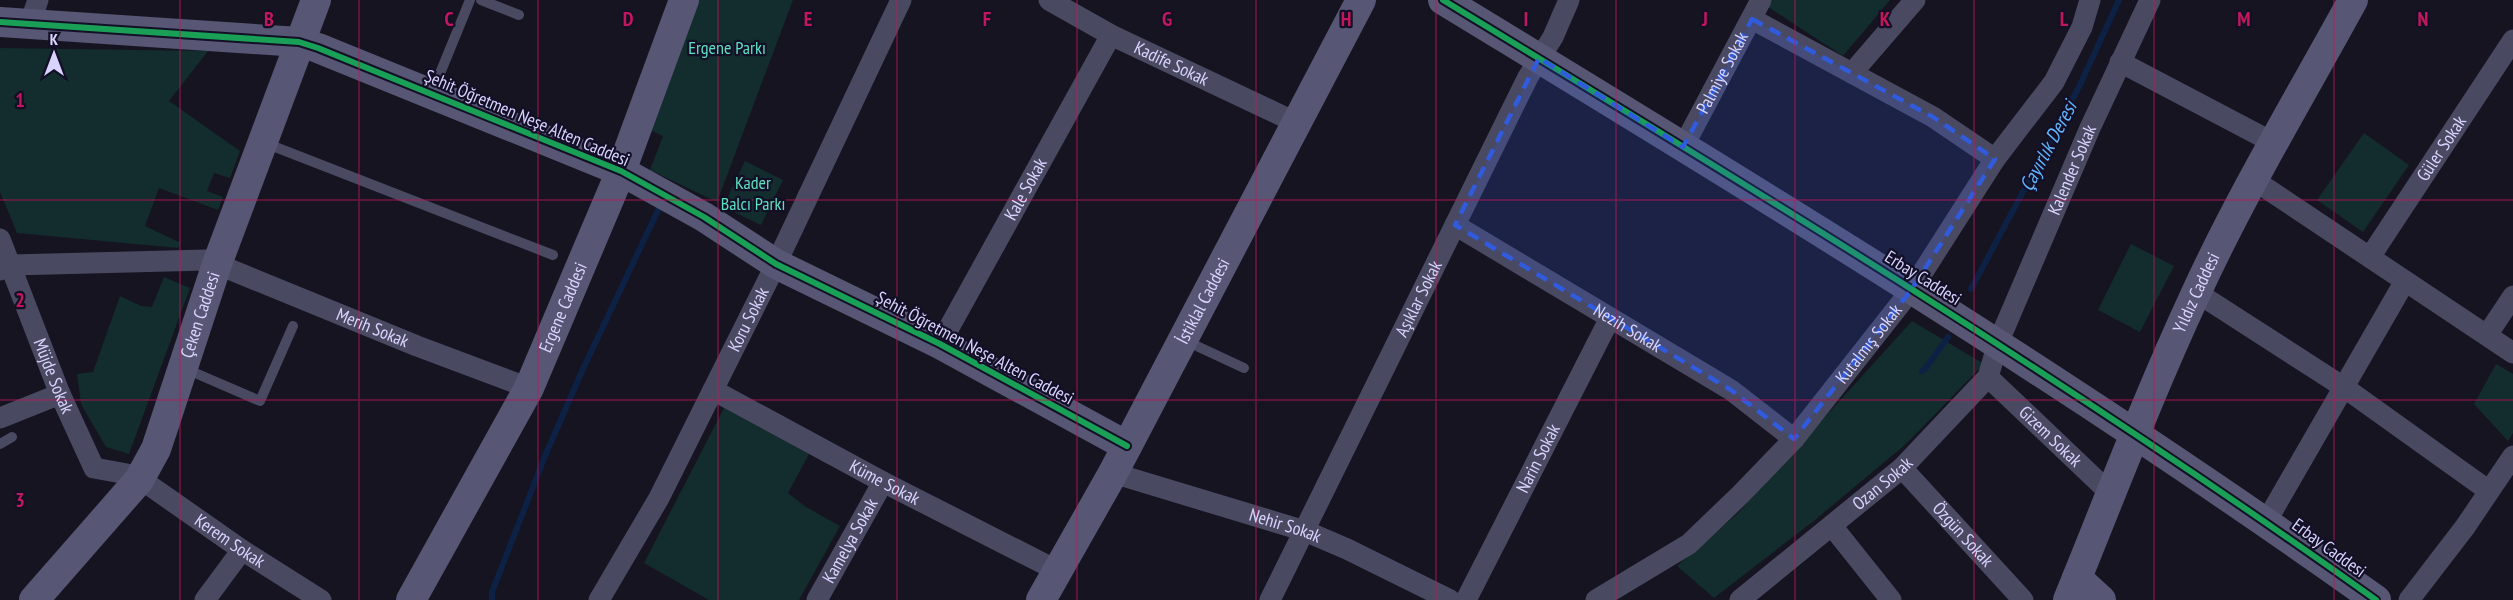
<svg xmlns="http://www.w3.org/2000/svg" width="2513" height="600" font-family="'PT Sans Narrow',sans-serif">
	<rect width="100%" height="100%" fill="#161421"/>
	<!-- green -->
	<g fill="#132c2d">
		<path d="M696,0H793L717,202L650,170L663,136L650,130Z"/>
		<path d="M1772,0H1890L1843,56L1768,7Z"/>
		<path d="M0,48L208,51L169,101L240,151L230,178L214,173L207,191L223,197L218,210L159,188L145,226L181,243L178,248L17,233L0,192Z"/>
		<path d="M2364,133L2409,165L2363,232L2317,200Z"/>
		<path d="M745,161L783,180L761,225L723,207Z"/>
		<path d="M2131,244L2174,266L2140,332L2098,310Z"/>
		<path d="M164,277L190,288L129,454L106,447L81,404L77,374L93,372L120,296L141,306L152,307Z"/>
		<path d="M1912,321L1984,364L1906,444L1815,520L1714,598L1677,566L1737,514Z"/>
		<path d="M2496,364L2513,374V433L2508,441L2474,404Z"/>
		<path d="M725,406L809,454L788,493L806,507L840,526L799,600H709L644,563Z"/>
	</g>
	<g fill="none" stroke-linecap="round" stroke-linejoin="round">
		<!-- stream -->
		<g stroke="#0d2144" stroke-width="6">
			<path d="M1971,289L2079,87L2119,0"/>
			<path d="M1922,371L1925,369L1948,337"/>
			<path d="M492,600V592L545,456L582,371L661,204"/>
		</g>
		<!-- lane -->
		<g stroke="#4a4962" stroke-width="10">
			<path d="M481,0L519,15"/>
			<path d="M432,93L470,0"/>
			<path d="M265,143L553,255"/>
			<path d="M1186,341L1244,368"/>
			<path d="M186,369L260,401L293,326"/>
			<path d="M0,444L12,437"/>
		</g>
		<!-- street -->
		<g stroke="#4a4962" stroke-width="21">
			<path id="s1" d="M1049,0L1111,35L1297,123"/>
			<path d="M1752,19L1933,117L1995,159"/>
			<path d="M30,23L38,0"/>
			<path d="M2120,62L2274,143"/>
			<path d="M1852,73L1915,0"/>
			<path id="s2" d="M1683,147L1761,0"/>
			<path d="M2254,180L2513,353"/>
			<path id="s3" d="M1455,225L1731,390L1794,439"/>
			<path id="s4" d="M0,239L60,394L94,468L127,474L149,485L242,550L321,600"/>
			<path id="s5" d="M2370,257L2513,40"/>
			<path id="s6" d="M0,270L11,265L207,260L417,346L529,388"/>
			<path d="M2196,292L2345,388L2489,491"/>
			<path d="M2487,335L2513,296"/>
			<path id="s7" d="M940,344L1111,35"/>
			<path id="s8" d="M1988,377L2111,494"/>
			<path id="s9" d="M713,390L883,482L1058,571"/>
			<path d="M0,418L60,394"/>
			<path id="s10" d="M1902,468L2023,600"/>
			<path id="s11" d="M1113,473L1305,531L1347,549L1450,600"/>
			<path d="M2266,522L2405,281"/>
			<path d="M1832,526L1891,600"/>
			<path d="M205,600L242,550"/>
			<path id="s12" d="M599,600L659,498L776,264L901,0"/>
			<path id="s13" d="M817,600L883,482"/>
			<path id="s14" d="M1270,600L1528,77L1553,37L1569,0"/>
			<path id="s15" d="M1466,600L1610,318"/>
			<path id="s16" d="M1596,600L1689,544L1740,495L1794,439L1912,289L1995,159L2054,82L2082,27L2090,0"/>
			<path id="s17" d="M1740,600L1902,468L1988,377L1998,343L2090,128L2150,0"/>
			<path d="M2409,600L2465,527L2513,456"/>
		</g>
		<!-- secondary -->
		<g stroke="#575674" stroke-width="30">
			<path d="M1443,0C1759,192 2075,385 2376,600"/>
			<path d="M0,22L299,42L318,48L621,171L704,217L776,264L940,344L1127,446"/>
			<path d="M2077,578L2101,600"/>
			<path id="s18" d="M34,600L139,480L156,449L217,264L316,0"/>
			<path id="s19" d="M411,600L529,388L621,171L684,0"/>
			<path id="s20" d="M1041,600L1113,473L1361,0"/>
			<path id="s21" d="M2068,600C2110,497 2149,394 2196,293C2242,193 2300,97 2353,0"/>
		</g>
		<!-- cycleway casing -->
		<g stroke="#130f26" stroke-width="10">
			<g id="cycleway">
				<path d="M1443,0C1759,192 2075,385 2376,600"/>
				<path d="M0,22L299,42L318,48L621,171L704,217L776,264L940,344L1127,446"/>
			</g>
		</g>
		<!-- cycleway -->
		<use href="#cycleway" stroke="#1a9f57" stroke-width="6"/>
	</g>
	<!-- marked area -->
	<path fill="#305bdc" fill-opacity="0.2" stroke="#305bdc" stroke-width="4.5" stroke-dasharray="12 8" stroke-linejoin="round" d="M1752,19L1933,117L1995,159L1912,289L1794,439L1731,390L1455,225L1539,58L1683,147Z"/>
	<!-- grid -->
	<path fill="none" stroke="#c2185b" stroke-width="1.5" stroke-opacity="0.55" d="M180,0V600M359,0V600M538,0V600M718,0V600M897,0V600M1077,0V600M1256,0V600M1436,0V600M1616,0V600M1795,0V600M1974,0V600M2154,0V600M2334,0V600M0,200H2513M0,400H2513"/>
	<g text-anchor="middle" stroke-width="4.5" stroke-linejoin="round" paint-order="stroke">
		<!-- park labels -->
		<g font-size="18" fill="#5fe0c0" stroke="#130f26">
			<text x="727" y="54">Ergene Parkı</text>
			<text x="753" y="189">Kader<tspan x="753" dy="21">Balcı Parkı</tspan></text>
		</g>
		<!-- street labels -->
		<g font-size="18" fill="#d9d4ff" stroke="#130f26">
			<text dy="6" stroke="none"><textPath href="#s1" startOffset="138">Kadife Sokak</textPath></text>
			<text dy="6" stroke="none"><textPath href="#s2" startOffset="84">Palmiye Sokak</textPath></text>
			<text transform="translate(527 118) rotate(23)" y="6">Şehit Öğretmen Neşe Alten Caddesi</text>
			<text dy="6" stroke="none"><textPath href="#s5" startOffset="130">Güler Sokak</textPath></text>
			<text dy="6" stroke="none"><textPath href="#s17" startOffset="558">Kalender Sokak</textPath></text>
			<text dy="6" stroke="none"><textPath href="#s7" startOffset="177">Kale Sokak</textPath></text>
			<text transform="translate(1923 278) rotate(32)" y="6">Erbay Caddesi</text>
			<text dy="6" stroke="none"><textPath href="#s21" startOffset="333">Yıldız Caddesi</textPath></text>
			<text dy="6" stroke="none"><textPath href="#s14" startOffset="336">Aşıklar Sokak</textPath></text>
			<text dy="6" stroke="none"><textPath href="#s20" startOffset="340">İstiklal Caddesi</textPath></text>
			<text dy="6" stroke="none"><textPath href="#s19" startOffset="330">Ergene Caddesi</textPath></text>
			<text dy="6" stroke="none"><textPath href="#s18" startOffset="336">Çeken Caddesi</textPath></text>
			<text dy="6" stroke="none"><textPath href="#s12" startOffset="318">Koru Sokak</textPath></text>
			<text dy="6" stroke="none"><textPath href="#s6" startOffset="387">Merih Sokak</textPath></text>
			<text dy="6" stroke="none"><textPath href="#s3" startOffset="201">Nezih Sokak</textPath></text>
			<text dy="6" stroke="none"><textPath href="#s16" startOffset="378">Kutalmış Sokak</textPath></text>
			<text transform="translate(975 348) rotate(28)" y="6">Şehit Öğretmen Neşe Alten Caddesi</text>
			<text dy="6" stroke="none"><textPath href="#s4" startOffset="147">Müjde Sokak</textPath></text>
			<text dy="6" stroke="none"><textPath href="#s8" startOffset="86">Gizem Sokak</textPath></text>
			<text dy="6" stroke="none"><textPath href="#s15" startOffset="159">Narin Sokak</textPath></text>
			<text dy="6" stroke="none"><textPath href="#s9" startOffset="195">Küme Sokak</textPath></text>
			<text dy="6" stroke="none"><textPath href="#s17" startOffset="184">Ozan Sokak</textPath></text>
			<text dy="6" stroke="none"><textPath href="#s11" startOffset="180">Nehir Sokak</textPath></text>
			<text dy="6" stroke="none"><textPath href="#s10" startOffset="90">Özgün Sokak</textPath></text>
			<text dy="6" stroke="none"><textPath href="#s4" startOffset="404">Kerem Sokak</textPath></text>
			<text dy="6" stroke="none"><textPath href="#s13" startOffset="68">Kamelya Sokak</textPath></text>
			<text transform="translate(2329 548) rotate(36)" y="6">Erbay Caddesi</text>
		</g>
		<!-- water labels -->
		<g font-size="20" font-style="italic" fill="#62b6ff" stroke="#130f26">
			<text transform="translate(2048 146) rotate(-62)" y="7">Çayırlık Deresi</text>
		</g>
	</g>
	<g font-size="20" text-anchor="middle" font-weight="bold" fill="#c2185b" stroke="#130f26" stroke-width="4.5" stroke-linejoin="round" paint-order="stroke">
		<text x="269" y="26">B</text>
		<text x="449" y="26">C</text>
		<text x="628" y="26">D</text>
		<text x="808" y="26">E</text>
		<text x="987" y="26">F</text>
		<text x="1167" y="26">G</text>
		<text x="1346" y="26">H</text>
		<text x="1526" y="26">I</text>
		<text x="1705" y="26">J</text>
		<text x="1885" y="26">K</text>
		<text x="2064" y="26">L</text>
		<text x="2244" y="26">M</text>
		<text x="2423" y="26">N</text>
		<text x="20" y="107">1</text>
		<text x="20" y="307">2</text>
		<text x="20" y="507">3</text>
	</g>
	<!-- north arrow -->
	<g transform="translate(54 54)" stroke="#130f26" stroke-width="4.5" paint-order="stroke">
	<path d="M0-4.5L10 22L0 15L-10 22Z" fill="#d9d4ff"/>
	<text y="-9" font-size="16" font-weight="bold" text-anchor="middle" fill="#d9d4ff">K</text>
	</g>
</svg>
